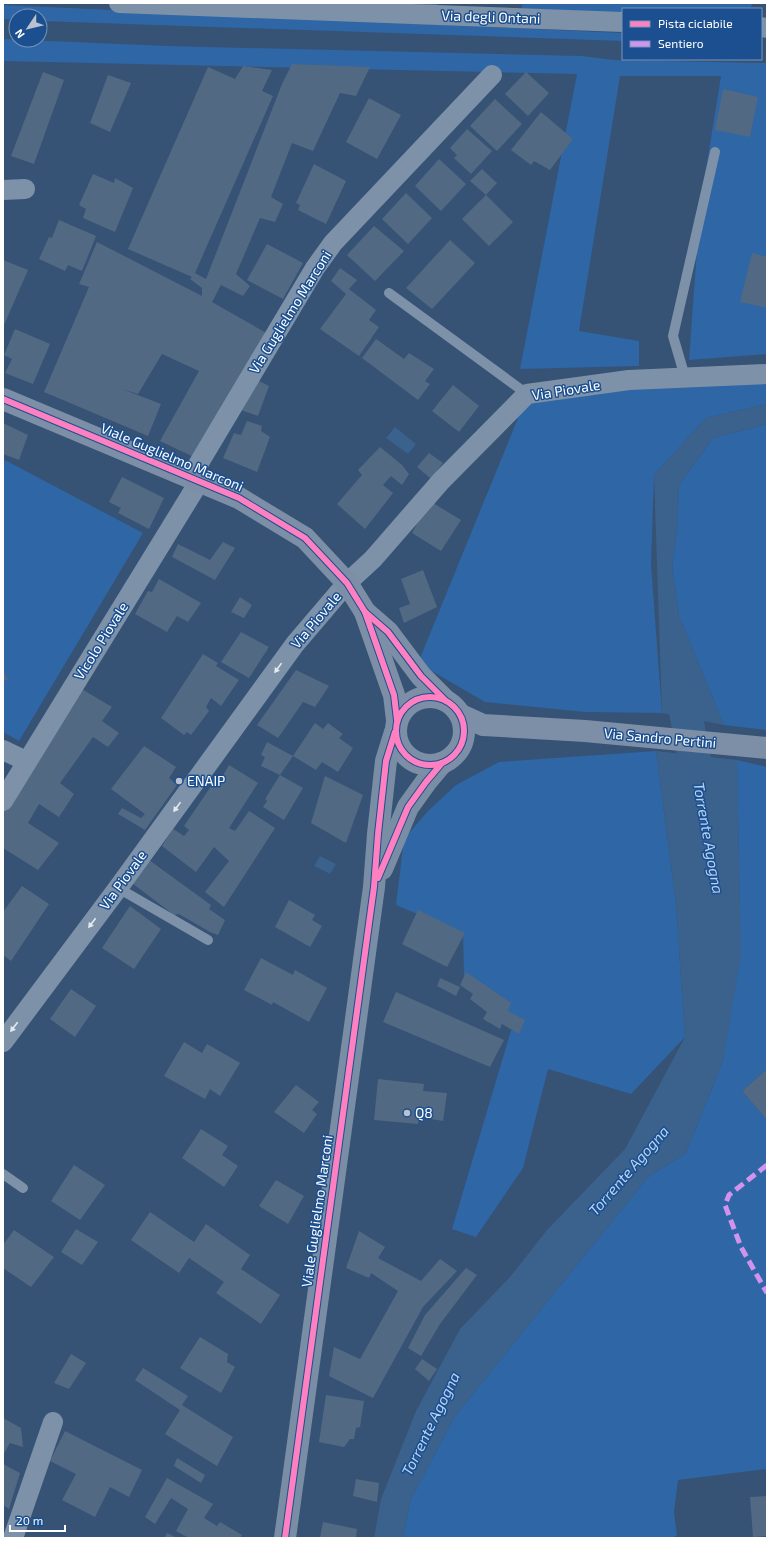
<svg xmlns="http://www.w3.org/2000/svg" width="770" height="1541" font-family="'Exo 2',sans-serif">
	<rect width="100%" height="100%" fill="#365274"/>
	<!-- green -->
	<g fill="#2f66a5">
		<path d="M523,3H753L750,9H623V16L562,12L546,9L531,14L520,13Z"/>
		<path d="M3,5L623,33V41L40,21V16H16V20L3,19Z"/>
		<path d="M3,39L168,46L582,56L614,60L767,63V354L689,360L699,222L698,219L721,76H620L579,331L639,341V366L520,369L577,74L3,61Z"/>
		<path d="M758,384H767V404L706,418L654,475L651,564L662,713L585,712L485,702L418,663L527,396L626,389Z"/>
		<path d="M767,424V730L724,725L679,616L672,565L677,529L679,485L713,438Z"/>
		<path d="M3,459L143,533L19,741L3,732Z"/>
		<path d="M656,751L676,904L685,1037L631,1094L548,1069L523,1168L476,1237L452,1229L515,1017L464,980L463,933L396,905L404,839L428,811L456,785L499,762Z"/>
		<path d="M737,760L767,767V1069L742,1091L767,1120V1469L678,1480L674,1512L677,1535L673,1538H403L411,1499L455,1416L648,1177L686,1153L723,1061L740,926Z"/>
	</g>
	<!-- water -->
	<g fill="#3b618d">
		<path d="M767,404V424L713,438L679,485L677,529L672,565L679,616L724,725L662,713L654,475L706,418Z"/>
		<path d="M395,427L416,444L408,454L386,438Z"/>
		<path d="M656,751L737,760L741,955L723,1061L686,1153L648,1177L455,1416L411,1499L403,1538H374L381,1499L416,1411L460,1329L510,1277L547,1230L625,1149L685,1037L676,904Z"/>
		<path d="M320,856L336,864L330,874L314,866Z"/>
	</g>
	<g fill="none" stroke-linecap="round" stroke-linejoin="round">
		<!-- river -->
		<path stroke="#3b618d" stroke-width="33" d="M678,673L702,799"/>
	</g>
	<!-- building -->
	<g fill="#526984">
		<path d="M387,3H438L436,9Z"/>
		<path d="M292,64L370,67L356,96L340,93L313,151L292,143L271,197L283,204L275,222L260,218L236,274L250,286L243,296L221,285L212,302L270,335L198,459L160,441L199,371L162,354L138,394L122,389L161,404L148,436L44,392L89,287L79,284L97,242L202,296V288L190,279L192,277L128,249L208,67L235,79L243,66L272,70L262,91L273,96L195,273L206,279L282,84Z"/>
		<path d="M43,72L64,80L34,164L11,156Z"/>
		<path d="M526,72L549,93L528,116L505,94Z"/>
		<path d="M108,75L131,83L110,132L90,123Z"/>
		<path d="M723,89L758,97L750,137L715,130Z"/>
		<path d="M369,98L401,115L377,159L346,142Z"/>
		<path d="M495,99L522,124L497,151L470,126Z"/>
		<path d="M541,112L573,139L550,170L534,161L531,165L511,150Z"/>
		<path d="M467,129L492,151L471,174L454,158L457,155L450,148Z"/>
		<path d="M439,159L466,184L441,211L415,186Z"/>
		<path d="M314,164L346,181L326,224L298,210L300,205L296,203Z"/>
		<path d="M482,169L497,183L486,195L470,181Z"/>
		<path d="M93,174L114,183L115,178L133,188L115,232L83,218L86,209L79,205Z"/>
		<path d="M406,193L432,218L408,244L382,219Z"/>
		<path d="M486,195L513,222L489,246L462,219Z"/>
		<path d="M59,220L96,236L82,271L68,265L65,271L39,259L49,237L52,238Z"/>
		<path d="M374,226L404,251L375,281L347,255Z"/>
		<path d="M450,240L475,263L432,309L406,288Z"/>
		<path d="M267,244L303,263L283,299L247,280Z"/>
		<path d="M752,253L767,257V308L740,302Z"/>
		<path d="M3,260L28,270L4,325L3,324Z"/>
		<path d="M340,268L357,280L349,289L376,310L369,320L379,327L359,356L320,329L346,294L331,281Z"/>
		<path d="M15,329L50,344L33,384L5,373L12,359L4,355Z"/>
		<path d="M376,339L404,359L409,353L434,369L425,381L430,384L418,400L362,358Z"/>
		<path d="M257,380L269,386L258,416L238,409Z"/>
		<path d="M453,385L479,406L459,432L432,411Z"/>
		<path d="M247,421L262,426L261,431L270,437L257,472L223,458L234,433L241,435Z"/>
		<path d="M3,423L28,435L19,460L3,454Z"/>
		<path d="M380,447L402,465L409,474L402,485L391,476L383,485L393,493L365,529L337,504L362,475L358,470Z"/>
		<path d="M429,453L443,463L431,479L417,467Z"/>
		<path d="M122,477L164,498L149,529L118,513L121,508L109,502Z"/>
		<path d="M433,503L461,520L441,551L412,533L427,506Z"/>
		<path d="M223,542L235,548L215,580L172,557L178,544L210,560Z"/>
		<path d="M423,570L437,607L404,623L399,608L410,604L401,579Z"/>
		<path d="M159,579L201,603L188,622L177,616L167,632L135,614L148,591L152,592Z"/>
		<path d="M240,597L252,605L244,618L231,612Z"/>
		<path d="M241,632L269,647L249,678L221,662Z"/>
		<path d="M203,654L218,663L216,666L239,680L221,706L211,698L206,707L209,711L191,735L187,732L184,735L161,718Z"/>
		<path d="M296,670L329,686L315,707L303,702L278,738L257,725Z"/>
		<path d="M3,671L8,679L3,682Z"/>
		<path d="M80,688L112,707L102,721L119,733L108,747L93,737L60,783L74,794L59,817L39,804L28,823L59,843L38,870L3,848V812L32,767Z"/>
		<path d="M315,723L323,729L328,723L343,734L339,738L353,748L338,772L322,762L316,770L293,756Z"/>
		<path d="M267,742L293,756L280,775L303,788L284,820L263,807L267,801L265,799L280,775L261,766L265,757L261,755Z"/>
		<path d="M144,746L176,767L169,778L177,785L145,830L118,814L122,808L141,818L145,814L111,789Z"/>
		<path d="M229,765L258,783L229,828L235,831L249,811L275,828L224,907L205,892L229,861L214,847L196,872L162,846L173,829L184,836L189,830L184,826L216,779H221Z"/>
		<path d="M325,776L363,795L346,843L311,823Z"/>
		<path d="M149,860L211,905L209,909L225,920L218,935L210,932L179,914L174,915L132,883Z"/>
		<path d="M22,886L49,904L11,961L3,955V912Z"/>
		<path d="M289,900L315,915L312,920L322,926L310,947L275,927Z"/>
		<path d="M130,906L161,929L134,969L102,948Z"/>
		<path d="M418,910L465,933L447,967L402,944Z"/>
		<path d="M261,958L293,975L295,970L327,988L309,1022L273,1002L272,1005L244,990Z"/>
		<path d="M466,972L511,1003L508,1011L525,1020L519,1034L502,1024L500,1029L483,1019L487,1012L470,999L473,994L460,985Z"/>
		<path d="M440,978L460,987L456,996L437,986Z"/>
		<path d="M71,989L96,1006L75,1037L50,1019Z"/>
		<path d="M396,992L504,1040L490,1067L383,1022Z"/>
		<path d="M184,1042L202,1053L207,1044L240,1063L220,1096L210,1089L205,1099L164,1076Z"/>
		<path d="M767,1069V1120L742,1091Z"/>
		<path d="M378,1079L424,1084L423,1091L447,1093L443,1121L419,1117L418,1124L374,1120Z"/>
		<path d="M296,1085L319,1102L312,1110L317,1114L304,1133L274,1112Z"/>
		<path d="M201,1129L228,1146L222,1155L238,1166L224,1187L182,1158Z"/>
		<path d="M74,1165L105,1185L80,1220L51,1201Z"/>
		<path d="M276,1180L304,1196L288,1224L259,1206Z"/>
		<path d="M150,1212L194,1242L206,1224L250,1255L241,1269L280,1295L261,1324L216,1293L224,1282L189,1258L179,1273L131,1240Z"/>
		<path d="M76,1229L98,1242L82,1265L61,1252Z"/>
		<path d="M14,1230L54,1257L31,1287L3,1268V1245Z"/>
		<path d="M359,1231L385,1247L378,1258L421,1281L440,1259L457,1271L423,1307L373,1398L329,1376L334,1347L360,1359L398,1291L371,1273L369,1278L346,1268Z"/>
		<path d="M466,1268L477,1275L440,1324L421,1356L408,1348L425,1315Z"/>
		<path d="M200,1337L228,1354L227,1362L235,1367L221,1393L180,1368Z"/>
		<path d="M71,1354L86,1363L69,1389L54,1383Z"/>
		<path d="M422,1359L437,1369L429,1381L415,1369Z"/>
		<path d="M143,1368L188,1396L182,1405L233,1437L217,1466L165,1434L180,1410L135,1380Z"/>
		<path d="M326,1395L364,1401L360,1427L356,1428L354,1439H350L344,1447L319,1442Z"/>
		<path d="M3,1418L21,1428L23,1447L10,1443L3,1455Z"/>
		<path d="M65,1431L142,1470L129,1497L110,1487L95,1517L62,1500L76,1474L50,1461Z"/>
		<path d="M177,1458L205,1475L201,1483L174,1466Z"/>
		<path d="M3,1464L20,1473L9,1509L3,1505Z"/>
		<path d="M167,1478L213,1504L204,1518L217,1526L220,1522L242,1535L240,1538H189L176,1531L188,1509L171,1498L155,1524L145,1517Z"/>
		<path d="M356,1479L379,1483L377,1502L353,1496Z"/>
		<path d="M767,1496V1536L753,1537L750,1497Z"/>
		<path d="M323,1522L357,1529L356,1538H320Z"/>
		<path d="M167,1533L177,1538H165Z"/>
	</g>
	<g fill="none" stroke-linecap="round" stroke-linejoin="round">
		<!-- lane -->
		<g stroke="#7d92a8" stroke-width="10">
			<path d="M389,293L527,394"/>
			<path d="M685,377L673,336L715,152"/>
			<path d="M118,888L208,940"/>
			<path d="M3,1174L23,1188"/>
		</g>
		<!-- street -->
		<g stroke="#7d92a8" stroke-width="20">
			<path d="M119,3L623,22"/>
			<path d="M761,27L767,28"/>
			<path d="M3,190L25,189"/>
			<path d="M190,478L315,268L333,243L492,75"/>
			<path d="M3,750L26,761"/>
			<path d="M3,801L199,482"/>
			<path d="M3,1042L118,888L295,644L347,583L373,559L441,481L527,394L629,380L767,374"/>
			<path d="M13,1538L53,1422"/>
		</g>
		<!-- secondary -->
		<g stroke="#798da4" stroke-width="22">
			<path d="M382,869L408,807L426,782L442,763"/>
			<path d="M285,1538L374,887L378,834L386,761L395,732"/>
		</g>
		<!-- primary -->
		<g stroke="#7d8ea7" stroke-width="22">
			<path d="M3,399L239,498L305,538L347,583L365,612L394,695L397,720"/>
			<path d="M365,612L388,632L421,676L444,699"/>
			<circle cx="430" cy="731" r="34"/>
			<path d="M461,715L483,725L585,731L767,748"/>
		</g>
		<!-- quiet -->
		<path stroke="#d193ec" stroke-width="5" stroke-dasharray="10 5" stroke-linecap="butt" d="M767,1165L729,1195L725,1205L741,1247L767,1293"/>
		<!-- cycleway casing -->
		<g stroke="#1b4f8f" stroke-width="8">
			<g id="cycleway">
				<path d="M3,399L239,498L305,538L347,583L365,612L394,695L397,720"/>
				<path d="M365,612L388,632L421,676L444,699"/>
				<circle cx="430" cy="731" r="34"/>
				<path d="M378,878L408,807L426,782L442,763"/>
				<path d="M285,1538L374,887L378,834L386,761L395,732"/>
			</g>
		</g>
		<!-- cycleway -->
		<use href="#cycleway" stroke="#ff80c0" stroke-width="6"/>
	</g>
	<!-- one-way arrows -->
	<defs><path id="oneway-solid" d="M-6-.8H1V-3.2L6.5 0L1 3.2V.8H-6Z"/></defs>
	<g fill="#e5e9ee">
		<use href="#oneway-solid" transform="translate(278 668) rotate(126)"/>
		<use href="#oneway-solid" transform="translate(177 807) rotate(126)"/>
		<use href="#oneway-solid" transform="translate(92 923) rotate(127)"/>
		<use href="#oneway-solid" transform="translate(14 1027) rotate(127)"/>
	</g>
	<!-- markers -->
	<g fill="#b9c2ce" stroke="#1b4f8f" stroke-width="1.5">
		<circle cx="179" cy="781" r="4"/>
		<circle cx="407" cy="1113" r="4"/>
	</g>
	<g text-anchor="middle" stroke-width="3" stroke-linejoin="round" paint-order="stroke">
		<!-- street labels -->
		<g font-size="14" fill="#fff" stroke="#1b4f8f">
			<text transform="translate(491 17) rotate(2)" y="5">Via degli Ontani</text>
			<text transform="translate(290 312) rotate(-58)" y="5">Via Guglielmo Marconi</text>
			<text transform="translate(566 390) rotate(-9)" y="5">Via Piovale</text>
			<text transform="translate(172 457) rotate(23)" y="5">Viale Guglielmo Marconi</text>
			<text transform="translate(316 620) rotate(-50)" y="5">Via Piovale</text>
			<text transform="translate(101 641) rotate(-58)" y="5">Vicolo Piovale</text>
			<text transform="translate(660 738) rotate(5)" y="5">Via Sandro Pertini</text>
			<text transform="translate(123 880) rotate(-54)" y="5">Via Piovale</text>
			<text transform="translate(317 1211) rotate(-82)" y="5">Viale Guglielmo Marconi</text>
		</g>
		<!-- poi labels -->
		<g font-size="14" fill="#fff" stroke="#1b4f8f" text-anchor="start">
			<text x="187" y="786">ENAIP</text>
			<text x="415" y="1118">Q8</text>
		</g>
		<!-- water labels -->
		<g font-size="15" font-style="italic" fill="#b5d3f5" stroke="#1b4f8f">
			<text transform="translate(708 838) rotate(80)" y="5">Torrente Agogna</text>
			<text transform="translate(629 1171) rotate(-49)" y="5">Torrente Agogna</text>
			<text transform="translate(431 1424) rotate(-64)" y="5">Torrente Agogna</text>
		</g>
	</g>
	<!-- border -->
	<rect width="770" height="1541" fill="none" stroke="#ffffff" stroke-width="8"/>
	<!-- legend -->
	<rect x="622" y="8" width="140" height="52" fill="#1b4f8f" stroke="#7695bc"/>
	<rect x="630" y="21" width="20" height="6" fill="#ff80c0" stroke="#7695bc"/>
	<text x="658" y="28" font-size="12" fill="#ffffff">Pista ciclabile</text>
	<rect x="630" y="41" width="20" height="6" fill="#d193ec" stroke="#7695bc"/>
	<text x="658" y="48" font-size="12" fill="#ffffff">Sentiero</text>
	<!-- north arrow -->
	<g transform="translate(28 28) rotate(235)"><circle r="19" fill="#1b4f8f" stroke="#7695bc"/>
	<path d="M0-3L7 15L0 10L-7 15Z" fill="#b9c2ce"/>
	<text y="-6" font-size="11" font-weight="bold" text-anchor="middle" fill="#ffffff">N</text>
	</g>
	<!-- scale -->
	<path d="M10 1525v6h55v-6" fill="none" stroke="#ffffff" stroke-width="2"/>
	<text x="16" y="1525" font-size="12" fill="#ffffff" stroke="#1b4f8f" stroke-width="3" paint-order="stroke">20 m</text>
</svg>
